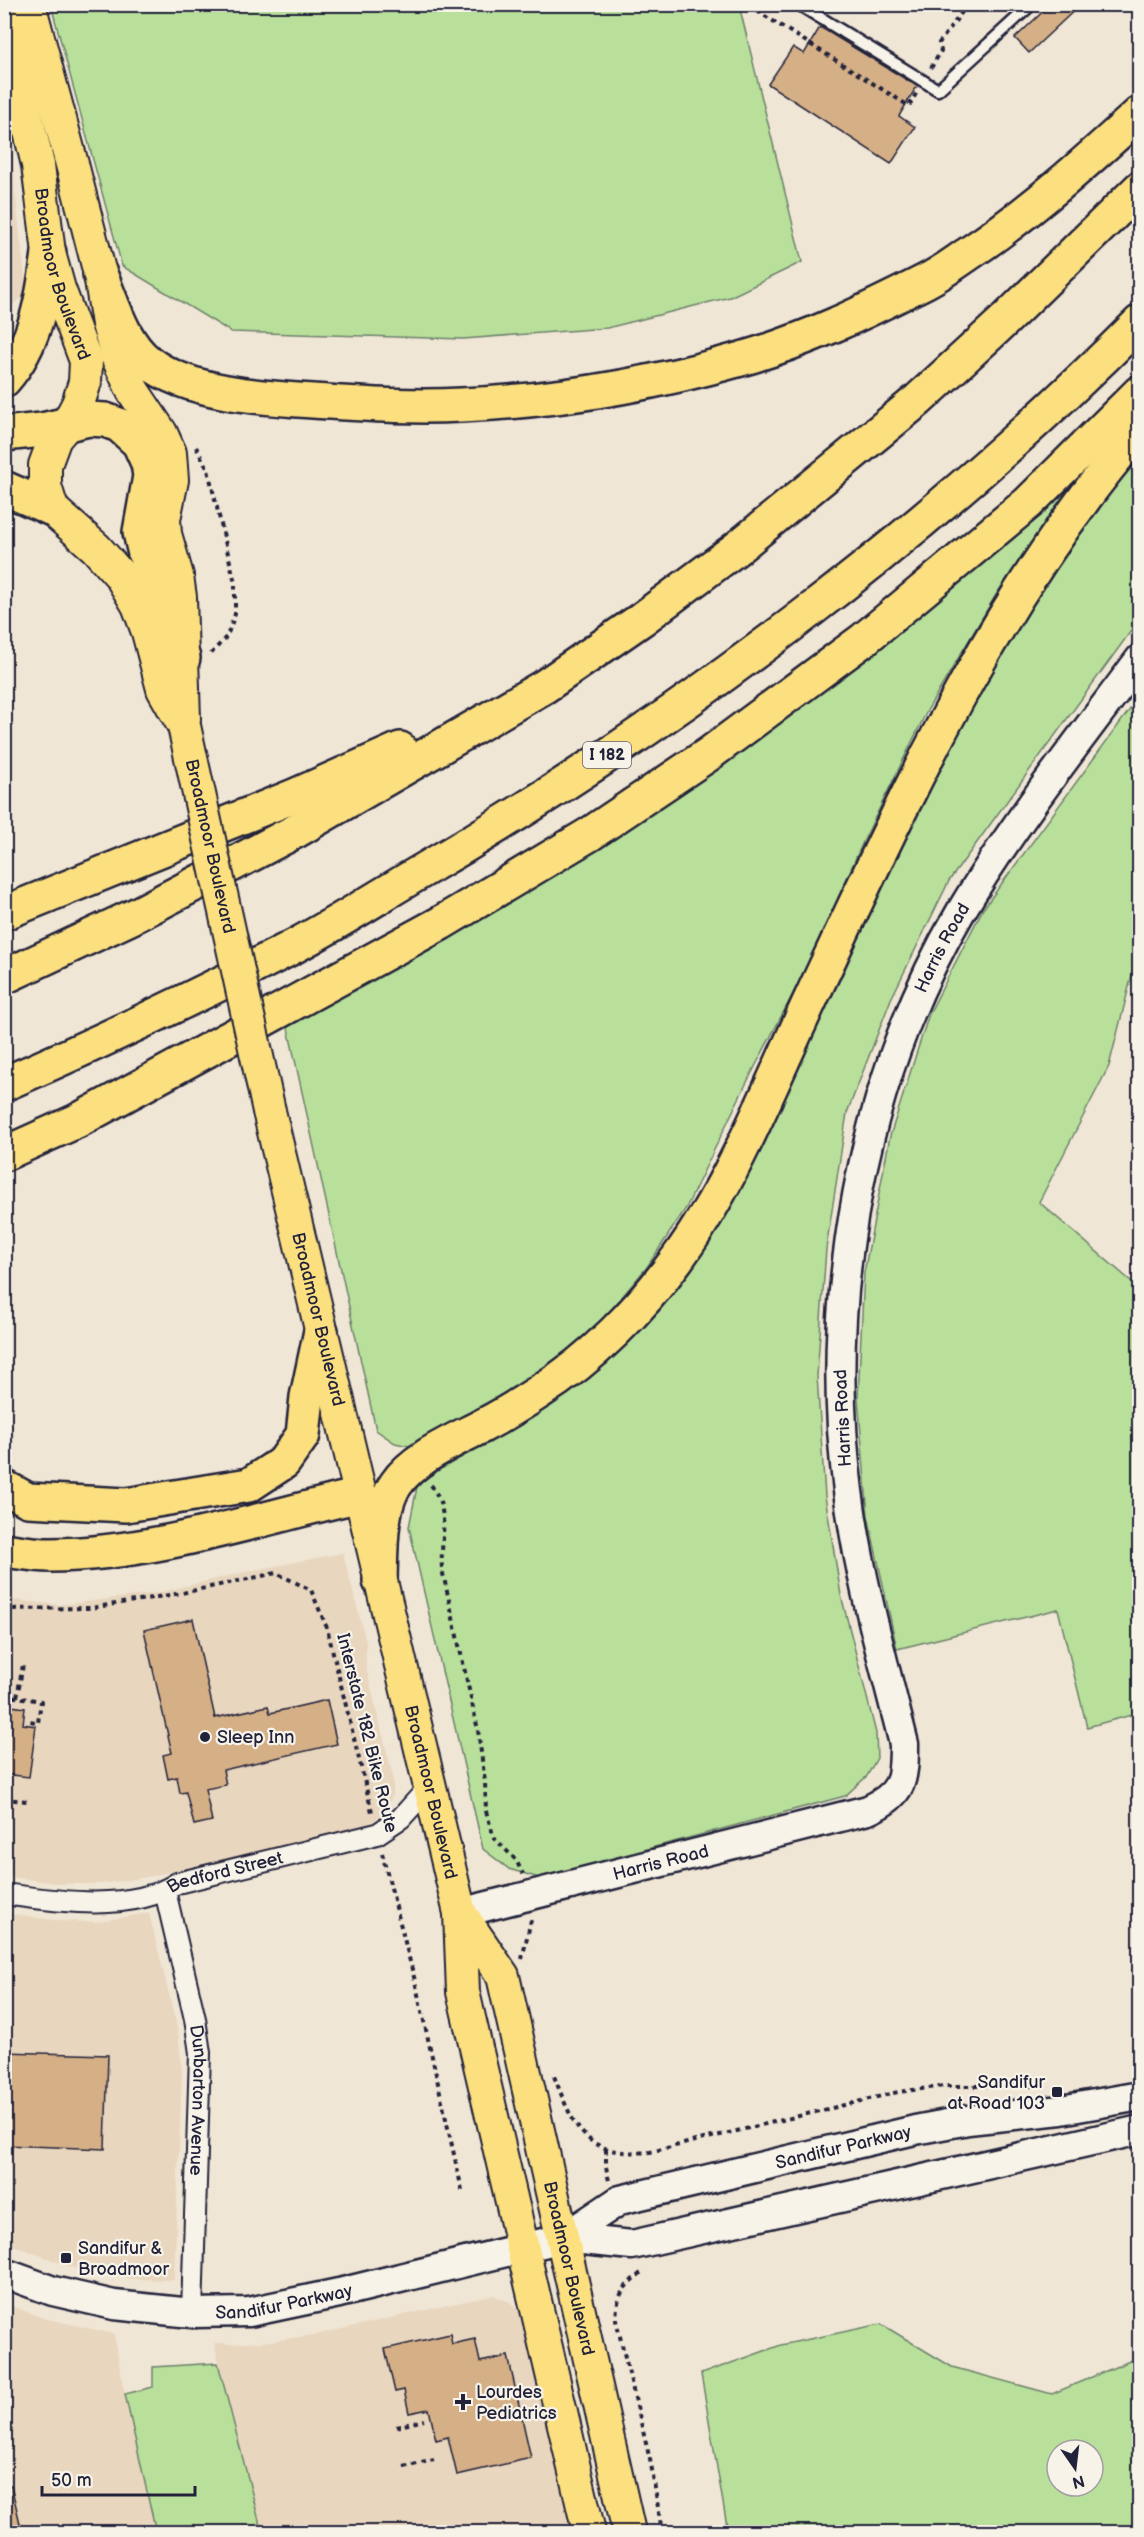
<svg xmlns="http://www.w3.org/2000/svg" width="1144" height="2537" viewBox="0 0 1144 2537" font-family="'Balsamiq Sans',sans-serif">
	<rect width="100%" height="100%" fill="#f0e6d5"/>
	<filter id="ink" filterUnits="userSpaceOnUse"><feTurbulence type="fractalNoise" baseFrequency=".0167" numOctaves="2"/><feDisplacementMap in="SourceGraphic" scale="12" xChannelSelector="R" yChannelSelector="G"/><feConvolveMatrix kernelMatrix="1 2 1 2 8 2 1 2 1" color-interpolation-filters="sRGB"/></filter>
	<g filter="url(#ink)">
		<g fill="#e8d6be">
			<path d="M4,103L13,143L15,192L27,295L5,309Z"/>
			<path d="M343,1553L366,1642V1667L393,1777V1795L382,1815L363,1827L147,1877L100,1884H62L5,1876V1599L60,1605L157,1593L245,1572Z"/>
			<path d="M4,1913L60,1921L95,1922L149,1913L178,2031L182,2071L174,2280L134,2279L71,2267L5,2242Z"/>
			<path d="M493,2295L510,2302L522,2314L574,2532H262L214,2343L234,2344L272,2341L320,2334Z"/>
			<path d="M4,2303L43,2318L114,2334L123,2385L156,2532H5Z"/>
		</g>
		<g fill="#b8e09b" stroke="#6d816b" stroke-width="1.5" fill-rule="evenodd">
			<path d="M51,5H739L802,262L730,297L607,328L463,339L231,332L122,266Z"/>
			<path d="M1139,454V620L949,881L891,999L847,1113L826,1249L817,1376L825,1496L841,1595L876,1733L877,1758L867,1776L845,1796L539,1878L509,1869L483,1849L409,1527L418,1482L533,1417L611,1356L670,1292L726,1214L982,676L1081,526Z"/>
			<path d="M1092,455L1066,497L997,593L928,709L862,844L811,959L745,1086L686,1208L647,1267L600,1323L550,1369L414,1447L395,1443L376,1430L286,1019L478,914Z"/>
			<path d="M1139,697V947L1109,1066L1039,1202L1139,1288V1713L1087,1727L1058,1609L897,1649L868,1516L858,1398L864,1273L890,1136L929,1014L983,909Z"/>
			<path d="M881,2324L952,2367L1052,2394L1139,2357V2532H728L701,2374L781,2345ZM1057,2450H1093V2486H1057Z"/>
			<path d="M218,2363L262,2532H156L125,2394L153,2387V2367Z"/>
		</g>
		<g fill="#d5b087" stroke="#22223b" stroke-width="1.5">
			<path d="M1051,4H1081L1029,53L1015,38Z"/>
			<path d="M820,27L917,86L899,116L915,127L891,164L768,84L793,47L804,54Z"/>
			<path d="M193,1619L215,1718L268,1706L270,1713L327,1700L337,1744L223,1770L226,1785L205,1789L212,1821L194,1825L186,1792L180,1793L177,1777L168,1779L163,1755L172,1753L144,1630Z"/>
			<path d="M4,1705L25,1708L23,1724L36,1726L29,1777L4,1774Z"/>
			<path d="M4,2052L108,2055L105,2149L4,2145Z"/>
			<path d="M450,2334L452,2344L475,2339L480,2362L508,2356L531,2458L457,2475L448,2437L436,2440L429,2409L409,2413L404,2390L395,2392L385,2349Z"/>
			<path d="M11,2485L22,2532H4V2486Z"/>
		</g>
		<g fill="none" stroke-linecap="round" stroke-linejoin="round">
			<defs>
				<path id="lane" d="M798,4L938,90L1032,4"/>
				<g id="street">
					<path id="s1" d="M165,1891L195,2019L200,2053L192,2313"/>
					<path id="s2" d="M4,1894C54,1901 133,1913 177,1883L377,1834L401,1818L429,1787"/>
				</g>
				<g id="secondary">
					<path id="s3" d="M460,1913L868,1810C903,1794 904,1780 904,1744C883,1660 859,1577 848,1491C823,1299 861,1081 960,913C1013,824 1078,742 1140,659"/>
					<path id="s4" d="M563,2238L620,2200L915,2130L968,2120L1061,2110L1140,2096"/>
					<path id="s5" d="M4,2273L53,2291L114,2305L192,2313L249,2312L339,2293L563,2238L632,2245L1140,2130"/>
				</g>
				<g id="primary">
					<path d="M29,4L73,168L100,274L108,324L117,356L133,391L161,433L170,453L172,480L164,519L165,534L177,576L180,597L184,719"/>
					<path id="s6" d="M4,23L38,165L49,253L59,289L86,361L85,382L78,404L68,423L55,438L45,465V486L52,509L96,548L120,575L138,605L148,632L163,689L184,726"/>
					<path id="s7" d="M269,1111L460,1913L463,1992L589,2532"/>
					<path id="s8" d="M460,1913L503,1976L629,2532"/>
				</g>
				<g id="highway">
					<path d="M100,274C113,304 122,341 148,362C187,393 264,398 313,401C362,404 412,408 461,405C555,401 650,385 741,359C805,341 867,311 926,281C942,273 956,262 971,252C1032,211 1086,162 1140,113"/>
					<path d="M4,380C36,344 43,298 49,253"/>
					<path d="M4,434L42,430L89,419L105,420L119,425L139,443L148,463L150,476L140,532L145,554L183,658"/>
					<path d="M4,488L52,509"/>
					<path d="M4,913L294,796L400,749"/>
					<path d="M4,977L134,916L296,831L545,686L642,619L736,549L918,400L1005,320L1140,188"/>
					<path d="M4,1084C99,1043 193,998 285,951C330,928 373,900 417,874C677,723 927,535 1140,322"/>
					<path d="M4,1154L77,1121L441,923L590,834L709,754L863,640L1028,503L1140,392"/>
					<path d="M4,1487L28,1500L126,1505L249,1485L284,1462L303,1435L307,1397L321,1331"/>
					<path d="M4,1550C19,1552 35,1555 50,1555C151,1555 262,1518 360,1495"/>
					<path d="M380,1581C381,1553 379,1507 396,1484C414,1457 456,1440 484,1425C503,1415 521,1404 539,1392C592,1359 640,1310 677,1259C735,1179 771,1083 813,994C906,796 995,596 1140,429"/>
				</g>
			</defs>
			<use href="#lane" stroke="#22223b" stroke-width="15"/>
			<use href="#street" stroke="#22223b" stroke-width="24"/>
			<use href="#secondary" stroke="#22223b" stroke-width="33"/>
			<use href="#primary" stroke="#22223b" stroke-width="36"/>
			<use href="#highway" stroke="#22223b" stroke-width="38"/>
			<g stroke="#22223b" stroke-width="4" stroke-dasharray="4.5 4.5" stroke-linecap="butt">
				<path d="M757,11L909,106L917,92"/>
				<path d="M931,68L941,51L939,43L968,4"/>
				<path d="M196,447L208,470L235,583V614L227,636L209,656"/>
				<path d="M431,1485C451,1512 440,1539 442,1569L478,1730L485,1782L486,1811L494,1838L516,1860L523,1874"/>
				<path d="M4,1609L91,1608L182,1593L276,1573L311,1590L327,1628L373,1816"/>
				<path d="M4,1695L41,1701L38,1723L27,1720"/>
				<path d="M17,1697L23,1665"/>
				<path d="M4,1799L27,1801"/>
				<path d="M382,1853L415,1981L462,2190"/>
				<path d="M522,1959L531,1920"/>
				<path d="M554,2076C575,2130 585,2157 650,2152L898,2092L944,2086H1040"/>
				<path d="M606,2149V2167L609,2181"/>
				<path d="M641,2273C622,2287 617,2296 616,2320L651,2464L662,2532"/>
				<path d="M396,2427L424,2420"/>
				<path d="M404,2467L434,2460"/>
			</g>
			<use href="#lane" stroke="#f7f3e8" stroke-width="10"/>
			<use href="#street" stroke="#f7f3e8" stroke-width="20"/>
			<use href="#secondary" stroke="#f7f3e8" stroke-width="28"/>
			<use href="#primary" stroke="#fce080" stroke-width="32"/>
			<use href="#highway" stroke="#fce080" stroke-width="33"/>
			<defs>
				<g id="primary-bridge">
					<path id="s9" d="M184,726L269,1111"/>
				</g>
			</defs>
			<use href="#primary-bridge" stroke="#22223b" stroke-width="36" stroke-linecap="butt"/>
			<use href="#primary-bridge" stroke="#fce080" stroke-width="32"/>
		</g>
	</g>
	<g fill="#22223b" stroke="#f7f3e8" stroke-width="2">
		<circle cx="205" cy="1737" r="6"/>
		<rect x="1051" y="2086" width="12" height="12" rx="3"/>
		<rect x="60" y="2252" width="12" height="12" rx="3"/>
		<path d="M460 2393h6v6h6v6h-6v6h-6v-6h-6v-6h6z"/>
	</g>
	<g text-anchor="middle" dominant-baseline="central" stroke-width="4.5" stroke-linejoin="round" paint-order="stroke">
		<rect fill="#f7f3e8" stroke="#62616f" stroke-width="1.5" x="583" y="742" width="48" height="26" rx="4.5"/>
		<g font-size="16" font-weight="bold" fill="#22223b">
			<text x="607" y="755">I 182</text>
		</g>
		<g font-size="18" fill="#22223b" stroke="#f7f3e8">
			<text stroke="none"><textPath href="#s6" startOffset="258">Broadmoor Boulevard</textPath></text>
			<text stroke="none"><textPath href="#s9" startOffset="123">Broadmoor Boulevard</textPath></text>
			<text stroke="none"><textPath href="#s3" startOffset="1322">Harris Road</textPath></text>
			<text stroke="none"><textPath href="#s7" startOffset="214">Broadmoor Boulevard</textPath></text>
			<text transform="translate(843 1418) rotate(-93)">Harris Road</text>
			<text transform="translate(367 1733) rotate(76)">Interstate 182 Bike Route</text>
			<text stroke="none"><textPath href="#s7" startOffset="700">Broadmoor Boulevard</textPath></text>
			<text stroke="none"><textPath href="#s3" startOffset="207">Harris Road</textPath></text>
			<text stroke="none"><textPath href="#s2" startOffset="226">Bedford Street</textPath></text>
			<text stroke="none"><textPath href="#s1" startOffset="213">Dunbarton Avenue</textPath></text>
			<text stroke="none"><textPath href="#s4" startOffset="298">Sandifur Parkway</textPath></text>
			<text stroke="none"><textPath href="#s8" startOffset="376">Broadmoor Boulevard</textPath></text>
			<text stroke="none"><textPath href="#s5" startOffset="286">Sandifur Parkway</textPath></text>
		</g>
		<g font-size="18" fill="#22223b" stroke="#f7f3e8" text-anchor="start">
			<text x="217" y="1737">Sleep Inn</text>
			<text x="1045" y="2082" text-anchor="end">Sandifur<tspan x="1045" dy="21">at Road 103</tspan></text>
			<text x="78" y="2248">Sandifur &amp;<tspan x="78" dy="21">Broadmoor</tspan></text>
			<text x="476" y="2392">Lourdes<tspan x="476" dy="21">Pediatrics</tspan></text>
		</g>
	</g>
	<rect width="1144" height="2537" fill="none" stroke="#f7f3e8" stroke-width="24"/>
	<rect x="12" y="12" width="1120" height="2513" fill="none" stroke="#22223b" stroke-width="2" filter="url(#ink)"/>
	<g transform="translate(1075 2468) rotate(166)"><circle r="28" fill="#f7f3e8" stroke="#a29fa3" stroke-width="1.5"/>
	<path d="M0-4.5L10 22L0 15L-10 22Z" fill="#22223b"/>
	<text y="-9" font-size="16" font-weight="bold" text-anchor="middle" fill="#22223b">N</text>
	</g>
	<path d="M42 2486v9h153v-9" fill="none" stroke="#22223b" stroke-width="3"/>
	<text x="51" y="2486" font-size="18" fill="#22223b" stroke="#f7f3e8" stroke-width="4.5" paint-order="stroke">50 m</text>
</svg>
